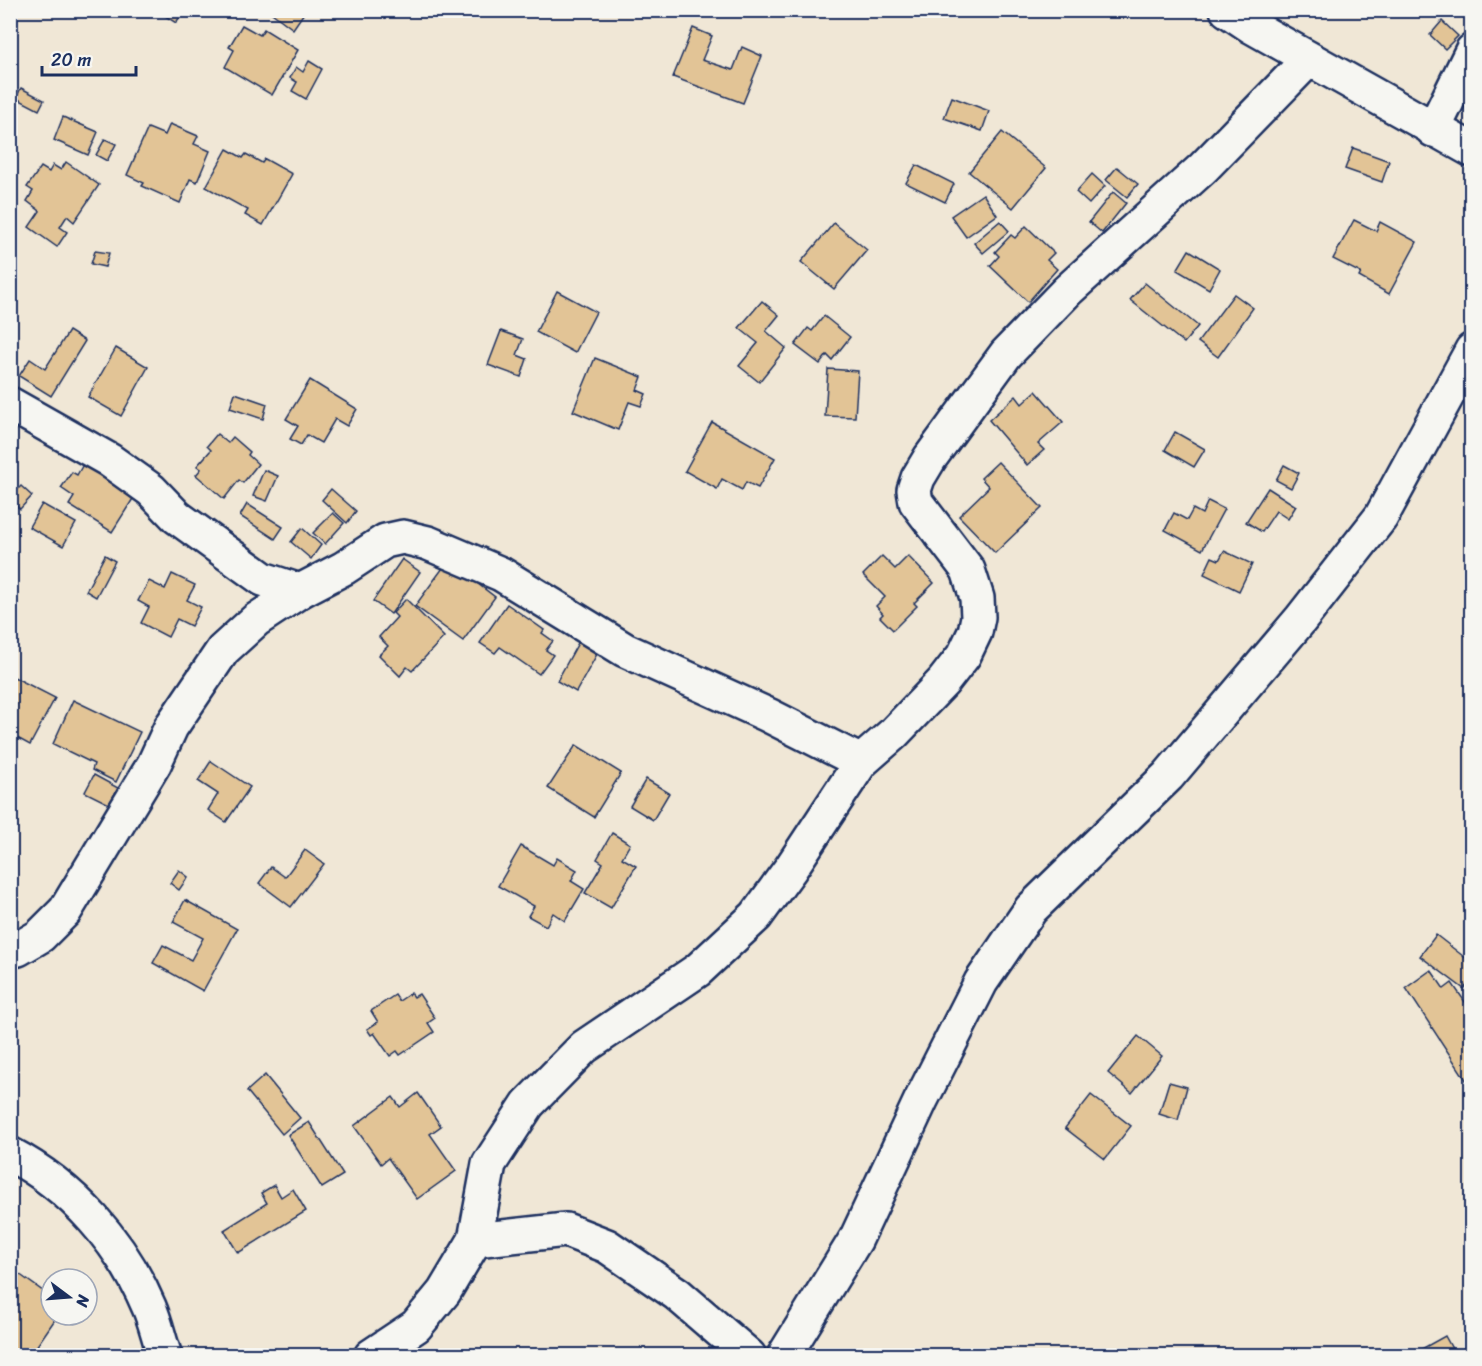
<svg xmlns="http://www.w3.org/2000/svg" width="1482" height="1366" viewBox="0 0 1482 1366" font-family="Sriracha,sans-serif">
	<rect width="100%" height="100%" fill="#f0e7d6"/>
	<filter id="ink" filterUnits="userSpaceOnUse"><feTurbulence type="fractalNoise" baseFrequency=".0167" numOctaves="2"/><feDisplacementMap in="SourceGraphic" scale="12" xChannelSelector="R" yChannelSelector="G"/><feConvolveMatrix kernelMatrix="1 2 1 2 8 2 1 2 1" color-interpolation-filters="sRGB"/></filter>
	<g filter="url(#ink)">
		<g fill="#e2c496" stroke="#1b2f5e" stroke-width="1.5">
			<path d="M156,10H184L176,23Z"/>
			<path d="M268,10H306L293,29Z"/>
			<path d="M1442,21L1458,36L1445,49L1430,35Z"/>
			<path d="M242,25L260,35L264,29L298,50L272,95L225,67L234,50L229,47Z"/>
			<path d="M693,28L712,36L702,60L733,70L742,47L762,56L743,103L673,77Z"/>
			<path d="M309,61L322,69L306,99L292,91L297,82L290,78L296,67L303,72Z"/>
			<path d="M21,88L44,100L39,110L16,98Z"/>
			<path d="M952,97L989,111L982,131L944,118Z"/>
			<path d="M63,117L98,132L88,155L54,140Z"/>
			<path d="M170,124L198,136L194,144L210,151L197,182L190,179L180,203L142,186L144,183L127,175L148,128L165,135Z"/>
			<path d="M1002,132L1046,168L1013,208L969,172Z"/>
			<path d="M105,139L116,144L107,161L96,155Z"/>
			<path d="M1353,148L1389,161L1382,182L1345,169Z"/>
			<path d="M227,149L243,158L246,154L262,163L265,159L292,174L263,225L245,215L248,210L206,187Z"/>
			<path d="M66,162L99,185L74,222L67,216L60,227L67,232L57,247L29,227L40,211L27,201L33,191L27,187L41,167L49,172L53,165L61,170Z"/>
			<path d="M916,165L954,184L945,202L906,183Z"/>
			<path d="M1117,167L1138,184L1127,197L1106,180Z"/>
			<path d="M1092,174L1105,186L1089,204L1076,192Z"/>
			<path d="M1113,192L1126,203L1102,233L1089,222Z"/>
			<path d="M983,194L997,215L966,237L951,216Z"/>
			<path d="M1354,220L1376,231L1380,222L1417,242L1389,294L1359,277L1361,273L1333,259Z"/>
			<path d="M1000,221L1009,231L983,253L974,243Z"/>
			<path d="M834,223L867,250L834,289L801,262Z"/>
			<path d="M1026,226L1054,253L1047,260L1057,269L1028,302L990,266L999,256L995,252L1011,235L1015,238Z"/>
			<path d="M1189,250L1220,269L1209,289L1177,270Z"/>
			<path d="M95,251L109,253L105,267L91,264Z"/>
			<path d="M1145,283L1198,326L1184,343L1130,300Z"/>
			<path d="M557,291L596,312L575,353L536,332Z"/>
			<path d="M1234,294L1253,308L1218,357L1198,342Z"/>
			<path d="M762,301L779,315L766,331L786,348L759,382L739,366L758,343L739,328Z"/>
			<path d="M824,316L850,337L832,360L827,355L820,364L795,345L808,328L812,331Z"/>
			<path d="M69,331L85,341L51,396L19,376L30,359L45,369Z"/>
			<path d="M501,331L523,339L517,355L527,359L521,377L488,365Z"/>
			<path d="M116,348L148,367L121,416L88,397Z"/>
			<path d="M595,358L642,377L637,390L646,394L641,406L629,402L618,430L573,411Z"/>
			<path d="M828,369L858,371L855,417L825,416Z"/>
			<path d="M310,380L357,409L347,426L335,419L321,443L307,435L301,445L290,439L298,426L286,419Z"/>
			<path d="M1036,391L1063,422L1038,444L1044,450L1027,465L989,420L1016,396L1022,404Z"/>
			<path d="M235,393L267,404L263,419L230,408Z"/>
			<path d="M712,422L775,458L758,488L746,482L742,490L722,479L717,489L685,471Z"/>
			<path d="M1175,432L1205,449L1194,467L1165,450Z"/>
			<path d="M217,434L228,443L233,437L250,452L248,455L258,464L243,483L239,480L224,499L196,475L201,469L197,466L211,450L207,446Z"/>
			<path d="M85,461L136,494L112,532L69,505L74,497L61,488L72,472L77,475Z"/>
			<path d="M998,462L1042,508L995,553L959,516L989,487L981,478Z"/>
			<path d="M1284,465L1299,473L1291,488L1276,480Z"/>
			<path d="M264,470L278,476L267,501L253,496Z"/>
			<path d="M21,486L32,496L20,509L10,500V497Z"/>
			<path d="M1268,488L1296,506L1288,519L1276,511L1262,532L1246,522Z"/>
			<path d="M331,489L356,511L347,523L322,500Z"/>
			<path d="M1208,501L1224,509L1202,550L1165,530L1174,513L1187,520L1193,509L1202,514Z"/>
			<path d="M42,504L76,523L63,546L29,527Z"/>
			<path d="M247,504L283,527L275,539L240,516Z"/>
			<path d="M333,513L344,523L325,544L313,533Z"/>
			<path d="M302,528L321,545L311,559L291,542Z"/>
			<path d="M1224,551L1252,564L1239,591L1204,574L1212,557L1219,560Z"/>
			<path d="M105,555L115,561L96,597L86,591Z"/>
			<path d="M882,556L895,569L908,556L934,583L914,603L917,606L893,630L880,617L883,614L876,606L885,597L863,575Z"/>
			<path d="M402,559L420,572L391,614L373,601Z"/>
			<path d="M448,561L495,597L463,641L415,606Z"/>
			<path d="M172,574L195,585L187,600L201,607L191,626L177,619L168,637L141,623L149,607L138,601L149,581L165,589Z"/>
			<path d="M406,599L444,637L412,671L407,667L400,676L379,655L388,646L379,637L397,617L393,613Z"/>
			<path d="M507,604L544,630L542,633L553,641L546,650L553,655L539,674L500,647L495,653L480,643Z"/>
			<path d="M583,634L602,645L576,692L557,681Z"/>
			<path d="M10,675L55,698L30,745L10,734Z"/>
			<path d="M73,700L140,732L116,782L92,770L94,764L53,744Z"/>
			<path d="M576,745L621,773L594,817L548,788Z"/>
			<path d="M211,761L250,787L226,822L208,810L218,794L198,781Z"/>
			<path d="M94,775L118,788L109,804L85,792Z"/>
			<path d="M646,779L669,793L653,820L630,806Z"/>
			<path d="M612,833L630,844L622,858L636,866L611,908L585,893L603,863L597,859Z"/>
			<path d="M521,846L553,865L557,858L577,870L571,881L584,889L565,921L553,913L546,926L528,916L534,906L498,886Z"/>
			<path d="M305,850L324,864L291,907L259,883L271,867L285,877Z"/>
			<path d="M179,870L188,877L179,890L170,883Z"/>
			<path d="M185,900L237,929L203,991L153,963L163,945L191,960L203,938L173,922Z"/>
			<path d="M1436,935L1472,963V979L1464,989L1420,956Z"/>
			<path d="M1431,970L1444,989L1452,983L1472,1012V1016L1468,1019L1472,1024V1089L1406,988Z"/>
			<path d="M411,993L414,997L419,994L435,1018L428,1023L434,1032L400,1055L397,1051L390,1056L374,1033L371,1035L367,1029L378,1022L371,1011L395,995L399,1001Z"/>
			<path d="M1138,1036L1162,1056L1132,1093L1108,1073Z"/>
			<path d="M265,1075L300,1118L282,1134L247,1091Z"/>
			<path d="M1169,1082L1187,1087L1178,1120L1159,1114Z"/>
			<path d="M418,1093L441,1126L430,1134L456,1171L417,1199L388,1158L381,1164L354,1126L393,1097L400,1107Z"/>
			<path d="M1091,1095L1131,1126L1105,1159L1065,1128Z"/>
			<path d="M309,1122L343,1175L322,1188L288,1135Z"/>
			<path d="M274,1185L281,1197L293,1189L306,1211L238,1253L224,1230L267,1203L261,1193Z"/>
			<path d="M19,1274L51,1297V1315H58L30,1356H10V1286Z"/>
			<path d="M1445,1336L1456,1356H1409Z"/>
		</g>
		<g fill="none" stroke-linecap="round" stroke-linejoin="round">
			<defs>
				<g id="minor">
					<path d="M1227,10L1251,26L1472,150"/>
					<path d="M1433,130L1472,51"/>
					<path d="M10,404L109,460L151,490L177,517L263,579L300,591"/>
					<path d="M10,951L18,949L40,936L65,911L154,764L171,727L223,650L256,620L300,591L344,568L385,541L403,537L428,543L501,574L625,650L768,715L861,762"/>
					<path d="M10,1154C73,1187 122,1243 149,1307C156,1323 159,1340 165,1356"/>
					<path d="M475,1240L566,1230L607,1246L677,1294L749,1356"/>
					<path d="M371,1356L416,1326L444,1292L475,1240L489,1164L528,1104L584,1047L698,970L756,916L791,868L861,762L893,734L943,682L964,655L975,632L978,617L977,598L968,570L916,502L914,490L918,478L930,458L1006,354L1067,291L1203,168L1309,59"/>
					<path d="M784,1356L856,1239L921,1100L981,982L1031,909L1168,776L1301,619L1381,517L1472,350"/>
				</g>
			</defs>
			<use href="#minor" stroke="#1b2f5e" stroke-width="38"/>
			<use href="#minor" stroke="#f6f6f2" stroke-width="33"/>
		</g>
	</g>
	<rect width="1482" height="1366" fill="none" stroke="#f6f6f2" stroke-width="36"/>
	<rect x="18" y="18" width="1446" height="1330" fill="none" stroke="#1b2f5e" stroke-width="2" filter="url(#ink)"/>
	<g transform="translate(69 1297) rotate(106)"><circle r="28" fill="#f6f6f2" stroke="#9ea6b7" stroke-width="1.5"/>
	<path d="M0-4.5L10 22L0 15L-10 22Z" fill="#1b2f5e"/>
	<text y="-9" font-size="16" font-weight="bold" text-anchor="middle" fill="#1b2f5e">N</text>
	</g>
	<path d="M42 66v9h94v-9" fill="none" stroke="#1b2f5e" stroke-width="3"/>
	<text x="51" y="66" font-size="18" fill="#1b2f5e" stroke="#f6f6f2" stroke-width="4.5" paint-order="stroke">20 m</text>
</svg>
